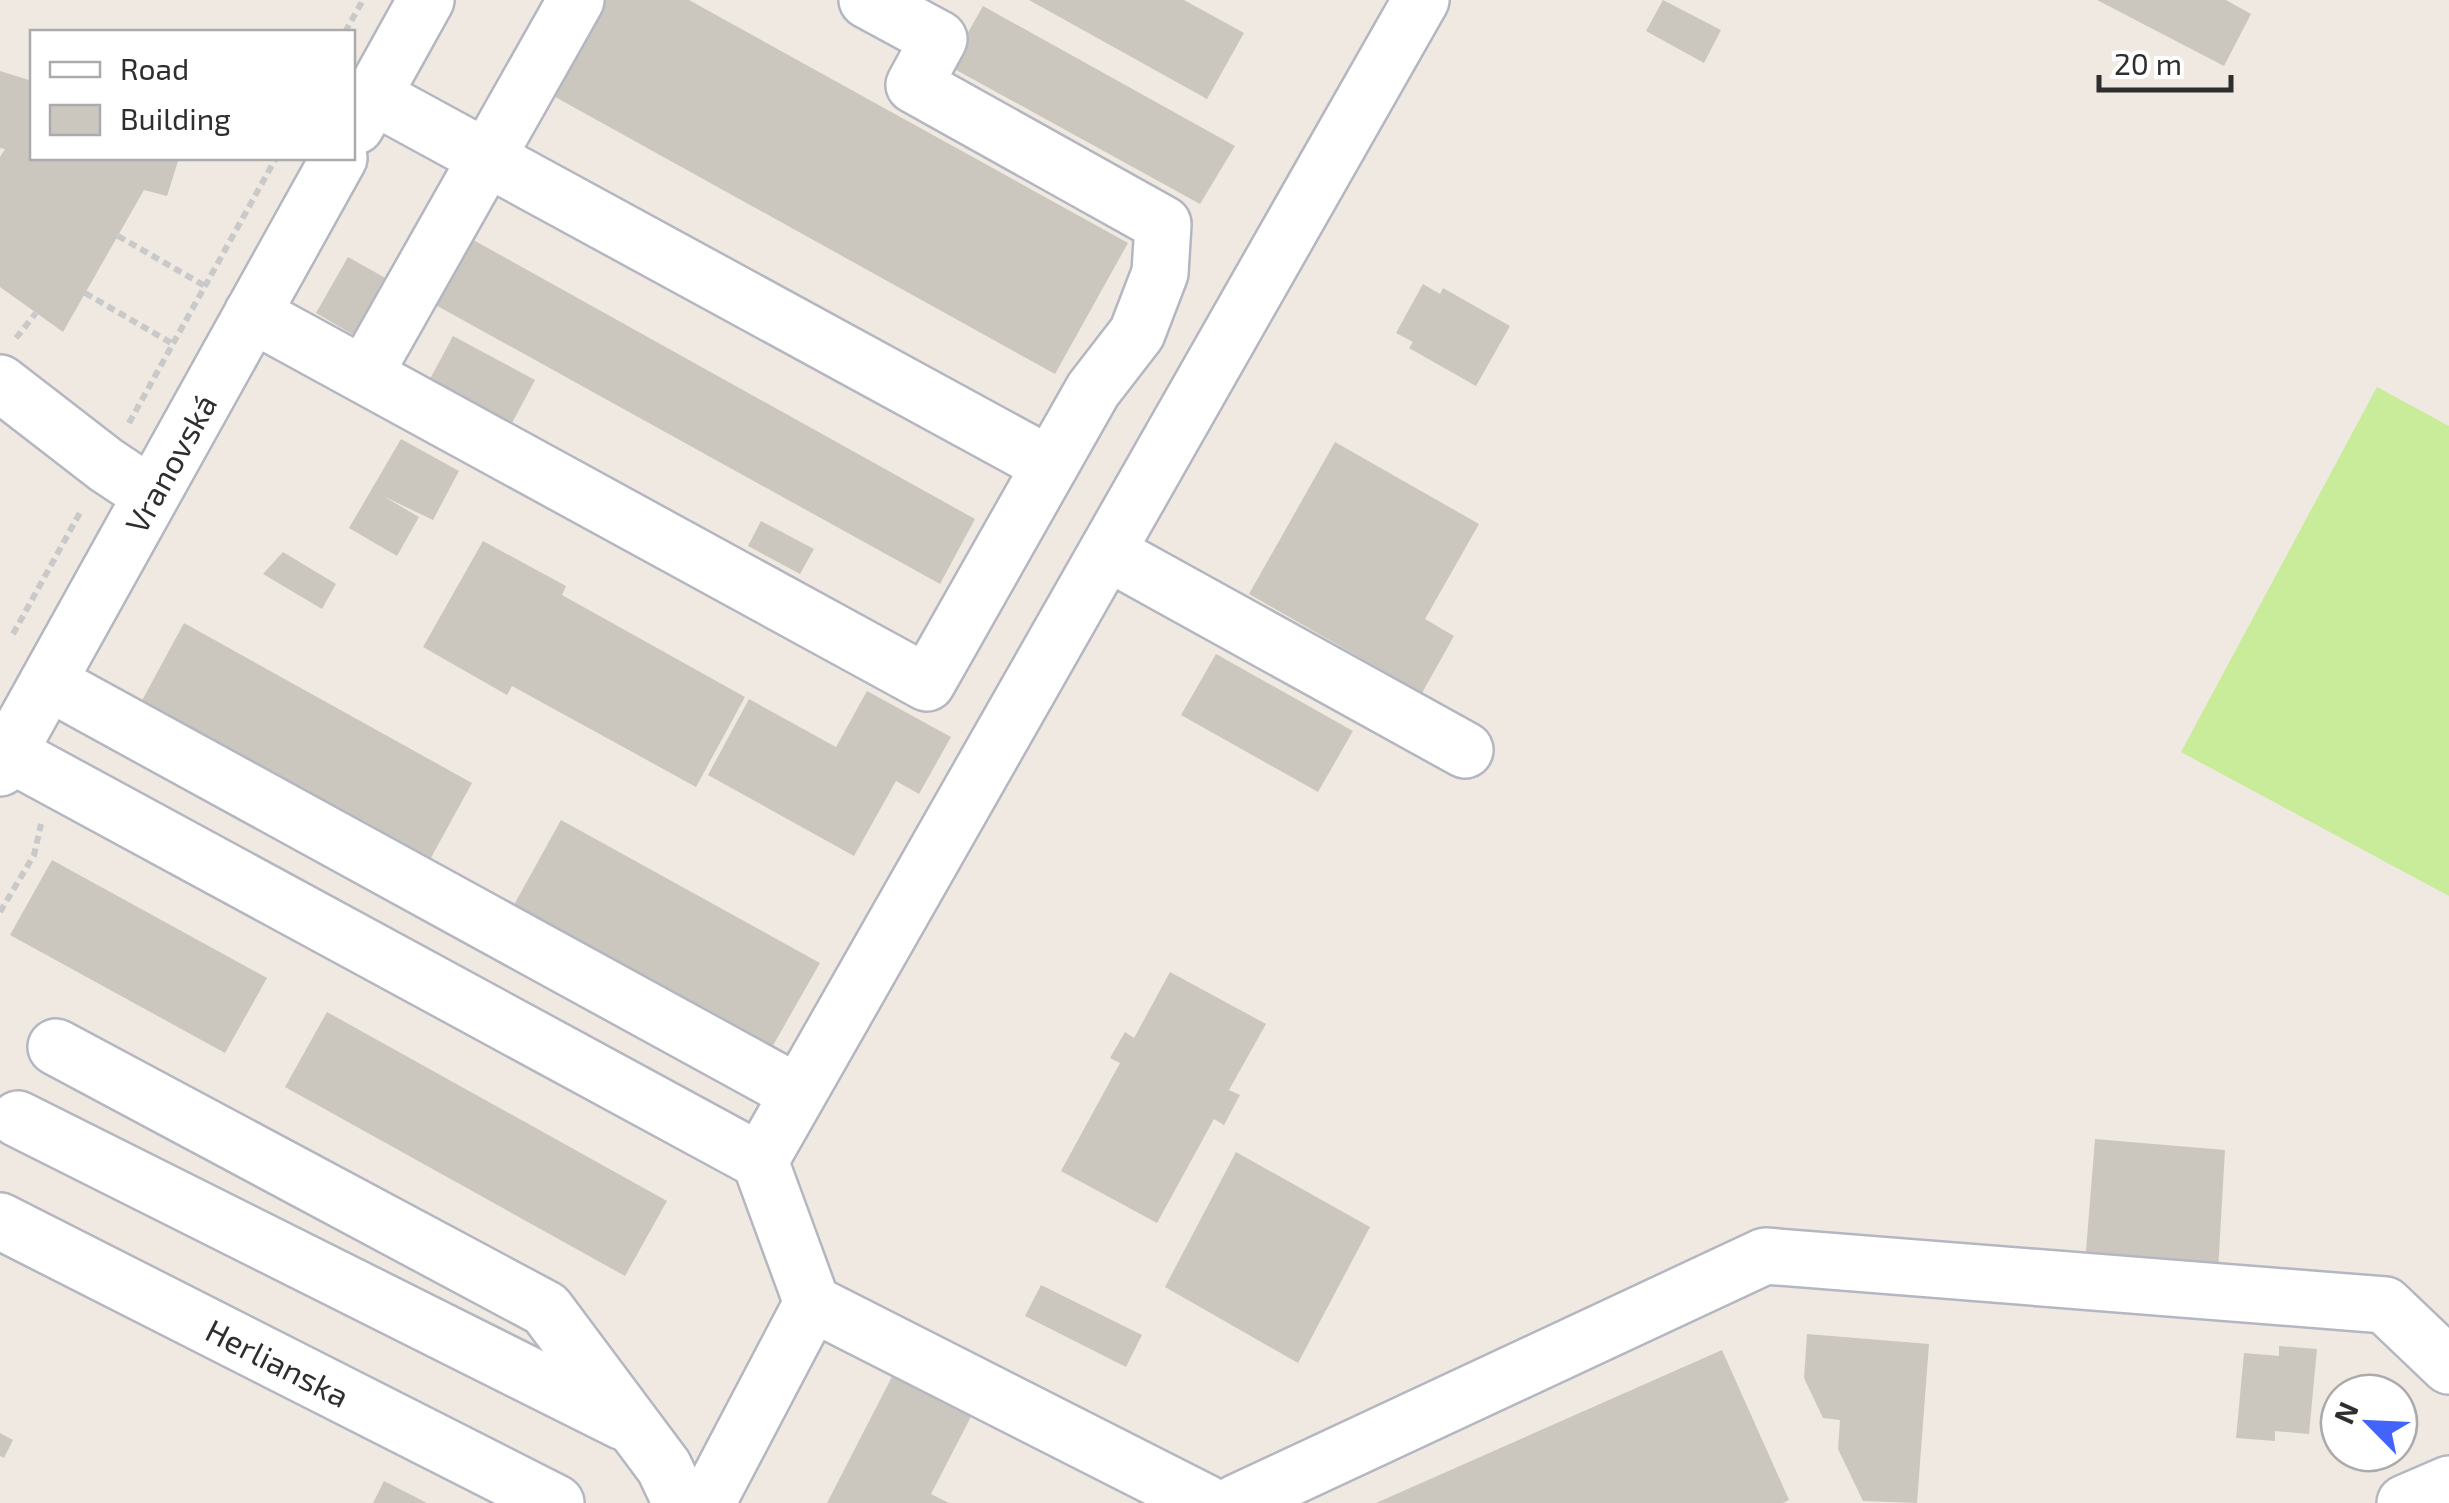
<svg xmlns="http://www.w3.org/2000/svg" width="2449" height="1503" viewBox="0 0 2449 1503" font-family="'Exo 2',sans-serif">
	<rect width="100%" height="100%" fill="#efe9e1"/>
	<path fill="#c9ec9a" d="M2377,387L2449,426V896L2181,752Z"/>
	<g fill="#cbc7bf">
		<path d="M601,0H689L1128,243L1055,374L548,93Z"/>
		<path d="M1029,0H1184L1244,33L1207,99Z"/>
		<path d="M1663,0L1721,30L1704,63L1646,31Z"/>
		<path d="M2097,0H2226L2251,14L2224,66Z"/>
		<path d="M983,6L1235,146L1200,204L949,66Z"/>
		<path d="M0,71L32,81V158H179L167,196L144,190L63,332L0,287V157L5,149L0,148Z"/>
		<path d="M468,237L975,519L940,584L432,303Z"/>
		<path d="M348,257L389,280L357,337L316,313Z"/>
		<path d="M1423,284L1440,294L1443,288L1510,326L1476,386L1409,348L1413,342L1396,333Z"/>
		<path d="M453,336L535,380L504,438L422,394Z"/>
		<path d="M401,439L459,471L433,520L383,496L419,517L397,556L349,528Z"/>
		<path d="M1335,442L1479,524L1425,619L1454,636L1422,693L1249,594Z"/>
		<path d="M761,521L814,549L800,574L748,546Z"/>
		<path d="M483,541L566,586L562,595L745,697L696,787L512,686L507,695L423,647Z"/>
		<path d="M283,552L336,584L322,609L263,574Z"/>
		<path d="M184,623L472,783L427,865L139,706Z"/>
		<path d="M1216,654L1353,731L1318,792L1181,715Z"/>
		<path d="M867,691L951,737L919,794L896,781L854,856L708,775L749,699L836,747Z"/>
		<path d="M561,820L820,963L767,1056L510,912Z"/>
		<path d="M52,860L267,978L225,1053L10,935Z"/>
		<path d="M1170,972L1266,1024L1229,1090L1240,1095L1224,1125L1214,1119L1157,1223L1061,1171L1120,1063L1110,1058L1125,1032L1134,1038Z"/>
		<path d="M327,1012L667,1201L625,1276L285,1087Z"/>
		<path d="M2095,1139L2225,1150L2218,1271L2085,1263Z"/>
		<path d="M1236,1152L1370,1227L1298,1363L1165,1287Z"/>
		<path d="M1041,1285L1142,1335L1126,1367L1025,1316Z"/>
		<path d="M1807,1334L1929,1344L1917,1503L1863,1501L1838,1449L1840,1420L1823,1418L1804,1378Z"/>
		<path d="M2279,1346L2317,1349L2309,1434L2275,1431V1441L2236,1438L2244,1353L2279,1356Z"/>
		<path d="M1722,1350L1789,1500L1783,1503H1376Z"/>
		<path d="M898,1365L977,1405L931,1494L949,1503H827Z"/>
		<path d="M0,1433L13,1440L4,1458L0,1456Z"/>
		<path d="M384,1481L427,1503H373Z"/>
	</g>
	<g fill="none" stroke-linecap="round" stroke-linejoin="round">
		<defs>
			<g id="minor">
				<path d="M373,96L1050,465"/>
				<path d="M356,126L426,0"/>
				<path d="M252,314L927,683L1093,390L1137,333L1160,273L1163,224L914,85L939,39L867,0"/>
				<path d="M364,375L576,0"/>
				<path d="M0,383L106,465L151,495"/>
				<path d="M1107,552L1465,750"/>
				<path d="M48,682L798,1093"/>
				<path d="M8,753L760,1161"/>
				<path d="M0,768L339,158"/>
				<path d="M56,1047L546,1309L664,1467L681,1503"/>
				<path d="M18,1119L623,1422"/>
				<path d="M0,1221L556,1503"/>
				<path d="M812,1303L1206,1503"/>
				<path d="M707,1503L812,1303L760,1161L1421,0"/>
				<path d="M1236,1503L1765,1256L2385,1305L2449,1366"/>
				<path d="M2405,1503L2449,1484"/>
			</g>
		</defs>
		<use href="#minor" stroke="#b4b7c1" stroke-width="60"/>
		<g stroke="#c9c9c9" stroke-width="6" stroke-dasharray="8 5" stroke-linecap="butt">
			<path d="M345,32L363,0"/>
			<path d="M118,236L205,286"/>
			<path d="M85,293L173,344"/>
			<path d="M16,338L36,313"/>
			<path d="M129,423L276,158"/>
			<path d="M13,634L82,509"/>
			<path d="M0,912L34,855L41,824"/>
		</g>
		<use href="#minor" stroke="#fff" stroke-width="55"/>
	</g>
	<g text-anchor="middle" dominant-baseline="central" stroke-width="9" stroke-linejoin="round" paint-order="stroke">
		<g font-size="32" fill="#2e2e2e" stroke="#fff">
			<text transform="translate(170 463) rotate(-61)">Vranovská</text>
			<text transform="translate(278 1362) rotate(27)">Herlianska</text>
		</g>
	</g>
	<rect x="30" y="30" width="325" height="130" fill="#ffffff" stroke="#ababab" stroke-width="2.5"/>
	<rect x="50" y="62" width="50" height="15" fill="#ffffff" stroke="#ababab" stroke-width="2.5"/>
	<text x="120" y="80" font-size="30" fill="#2e2e2e">Road</text>
	<rect x="50" y="105" width="50" height="30" fill="#cbc7bf" stroke="#ababab" stroke-width="2.5"/>
	<text x="120" y="130" font-size="30" fill="#2e2e2e">Building</text>
	<g transform="translate(2369 1423) rotate(294)"><circle r="48" fill="#ffffff" stroke="#ababab" stroke-width="2.5"/>
	<path d="M0-8L18 38L0 25L-18 38Z" fill="#4264fb"/>
	<text y="-15" font-size="28" font-weight="bold" text-anchor="middle" fill="#2e2e2e">N</text>
	</g>
	<path d="M2099 75v15h132v-15" fill="none" stroke="#2e2e2e" stroke-width="5"/>
	<text x="2114" y="75" font-size="30" fill="#2e2e2e" stroke="#ffffff" stroke-width="8" paint-order="stroke">20 m</text>
</svg>
